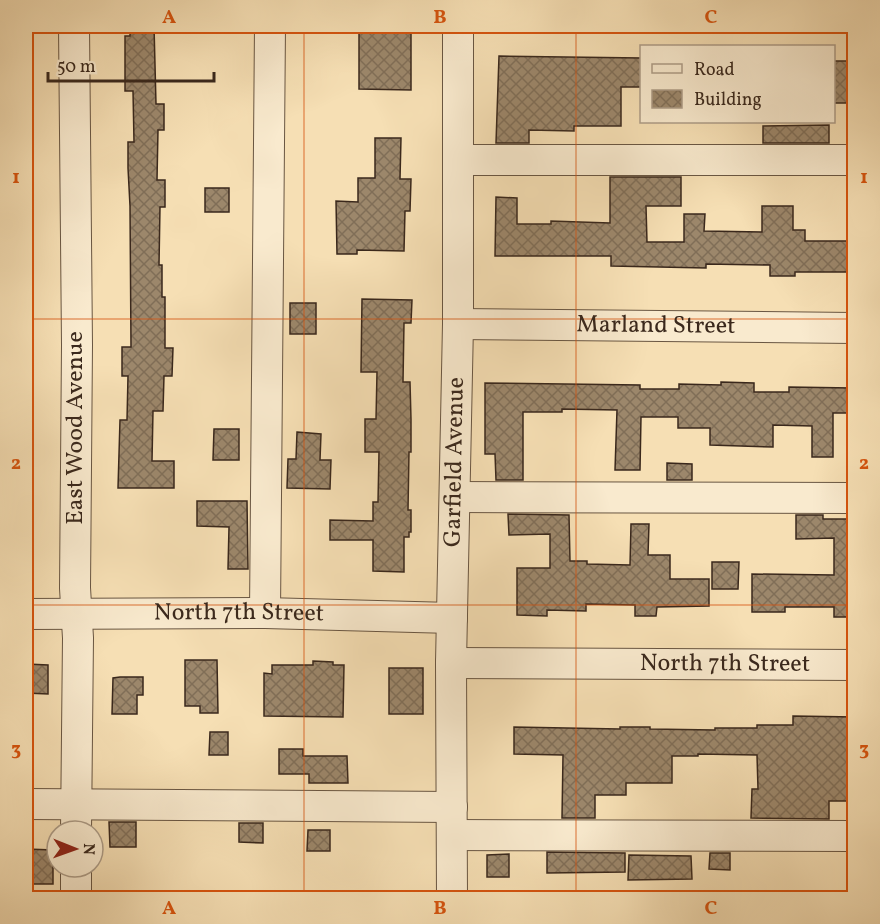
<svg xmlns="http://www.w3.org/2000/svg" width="880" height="924" viewBox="0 0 880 924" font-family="Vollkorn,serif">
	<defs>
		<pattern id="building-cross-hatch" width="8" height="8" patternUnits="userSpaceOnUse" patternTransform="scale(1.5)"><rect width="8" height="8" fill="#9c876b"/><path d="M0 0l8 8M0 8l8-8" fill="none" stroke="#806e57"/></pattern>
	</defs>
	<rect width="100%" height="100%" fill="#f6dfb4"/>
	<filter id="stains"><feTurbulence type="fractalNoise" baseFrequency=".00333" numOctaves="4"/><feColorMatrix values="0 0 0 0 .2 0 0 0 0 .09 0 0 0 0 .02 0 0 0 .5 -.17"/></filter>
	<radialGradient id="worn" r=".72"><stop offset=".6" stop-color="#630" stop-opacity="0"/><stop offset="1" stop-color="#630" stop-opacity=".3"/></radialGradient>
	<g fill="url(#building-cross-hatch)" stroke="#3a281c" stroke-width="1.5">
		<path d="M130,26H154L156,104H164V130H158L157,180H165V207H160L159,265H162V297H165V348H173L172,376H164L163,411H153L152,461H174V488H118L120,420H127L128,376H122V347H131L130,206L128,168V142H134L133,91H125V36H130Z"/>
		<path d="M359,26H411V90L359,89Z"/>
		<path d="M499,56L642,58V87H621V126H574V131L529,130V143H496Z"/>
		<rect x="834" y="61" width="21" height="42"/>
		<path d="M829,125V143H763V126Z"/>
		<path d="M375,138H401L400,179H411L410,211H405L404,251L357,250V254H337L336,201L358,202V178H375Z"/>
		<path d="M610,177H681V206H646L647,242H684V214H705L704,231L762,232V206H793V230H805V241H851V272H795V276H770V265L706,264V268L611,266V256H495L496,197L517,198V224H551V221L610,223Z"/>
		<rect x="205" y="188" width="24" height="24"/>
		<path d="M362,299L412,300L411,323H404L403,382H410L411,419V452H409L408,510H411V532H409V537H404V572L373,571V540H330V520L373,521V502H378L379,452H365V419H376L377,372H361Z"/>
		<rect x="290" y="303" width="26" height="31"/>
		<path d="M721,382L754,383V392H789V387L852,388V413H833V457H812V426L773,425V447L710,445V428H678V417H641L640,470H615L617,410L562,409V412H523V480H496L495,454H485V383L640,385V389H679V384L721,385Z"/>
		<path d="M214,429H239V460H213Z"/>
		<path d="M297,432L321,434L320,460H331L330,489L287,488L288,459H296Z"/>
		<path d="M667,463L692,464V480H667Z"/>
		<path d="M197,501H247L248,569H228L229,527L197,526Z"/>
		<path d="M508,514L569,515L570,561H587V564L630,565L631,524H649L648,555H670V579H709V606L657,607L656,616H635V605L586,604V611L547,610V616L517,615V568H550V534L509,535Z"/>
		<path d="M796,515H823V519H855V617H834V607H785V612H752V574L834,575V538L796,539Z"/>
		<path d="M712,562H739L738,589H712Z"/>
		<path d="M185,660H217L218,713H200V706H185Z"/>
		<path d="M313,661L333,662V665H344L343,717L264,716V673L272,674V665H313Z"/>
		<path d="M26,664L48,665V694L26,693Z"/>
		<rect x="389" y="668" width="34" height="46"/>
		<path d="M120,677H143V695H137V714H112L113,678Z"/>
		<path d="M793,716L855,717V801H829V819L751,818L752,789H758L757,755L698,754V756H672V783H626V795H595V818H562L563,755L514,754V727L620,729V727H650V729L715,730V728H757V725H793Z"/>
		<path d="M210,732H228V755H209Z"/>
		<path d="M279,749H303V756H347L348,783H309V774H279Z"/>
		<path d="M109,822H136V847H110Z"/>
		<path d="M239,823H263V843L239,842Z"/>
		<path d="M308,830H330V851H307Z"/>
		<path d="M26,849L53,850V884H26Z"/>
		<path d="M547,852L625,853V872L547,873Z"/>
		<path d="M710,853H730V870L709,869Z"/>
		<path d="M509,854V877H487V855Z"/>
		<path d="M629,855L691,856L692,879L628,880Z"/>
	</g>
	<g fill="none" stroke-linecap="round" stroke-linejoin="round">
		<defs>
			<g id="minor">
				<path d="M74,26L77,345L75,588L78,638L76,831"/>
				<path d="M459,160H854"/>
				<path id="s1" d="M458,324L854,328"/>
				<path d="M456,497L854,498"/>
				<path d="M265,613L270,26"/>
				<path id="s2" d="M26,614L265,613L452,618"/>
				<path id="s3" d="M451,663L854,665"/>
				<path d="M26,804L452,807"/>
				<path d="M452,835L854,836"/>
				<path d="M76,867V898"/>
				<path id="s4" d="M452,898L451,663L458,324V26"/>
			</g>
		</defs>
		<use href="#minor" stroke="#695642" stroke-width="32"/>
		<use href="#minor" stroke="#f9eace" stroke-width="30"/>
	</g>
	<path fill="none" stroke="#d7540e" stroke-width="1.5" stroke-opacity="0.55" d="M304,26V898M576,26V898M26,319H854M26,605H854"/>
	<g text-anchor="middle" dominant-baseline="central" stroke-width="4.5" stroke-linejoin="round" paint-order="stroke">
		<g font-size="24" fill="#3a281c" stroke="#f9eace">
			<text stroke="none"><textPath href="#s1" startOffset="198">Marland Street</textPath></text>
			<text transform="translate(76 428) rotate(-90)">East Wood Avenue</text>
			<text stroke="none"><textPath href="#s4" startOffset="436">Garfield Avenue</textPath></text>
			<text stroke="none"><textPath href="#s2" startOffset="213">North 7th Street</textPath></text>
			<text stroke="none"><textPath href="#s3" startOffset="274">North 7th Street</textPath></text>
		</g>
	</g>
	<rect width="880" height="924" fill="none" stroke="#f6dfb4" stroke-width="66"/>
	<rect x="640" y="45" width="195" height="78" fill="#f9eace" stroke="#ad9c87" stroke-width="1.5"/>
	<rect x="652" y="64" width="30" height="9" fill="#f9eace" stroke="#ad9c87" stroke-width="1.5"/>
	<text x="694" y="75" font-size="18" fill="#3a281c">Road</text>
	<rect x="652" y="90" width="30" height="18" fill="url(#building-cross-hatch)" stroke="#ad9c87" stroke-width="1.5"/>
	<text x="694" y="105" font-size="18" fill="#3a281c">Building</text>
	<g transform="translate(75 849) rotate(91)"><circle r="28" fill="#f9eace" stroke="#ad9c87" stroke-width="1.5"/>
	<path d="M0-4.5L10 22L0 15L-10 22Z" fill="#8f2418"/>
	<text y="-9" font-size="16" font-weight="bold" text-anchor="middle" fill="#3a281c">N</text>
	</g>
	<path d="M48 72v9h166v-9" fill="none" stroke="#3a281c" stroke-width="3"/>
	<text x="57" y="72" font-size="18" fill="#3a281c" stroke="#f9eace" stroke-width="4.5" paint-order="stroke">50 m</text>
	<rect x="33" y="33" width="814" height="858" fill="none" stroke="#d7540e" stroke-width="2"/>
	<g font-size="20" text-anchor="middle" font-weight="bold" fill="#d7540e">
		<text x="169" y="23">A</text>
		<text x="440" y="23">B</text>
		<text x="711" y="23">C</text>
		<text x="16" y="183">1</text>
		<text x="864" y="183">1</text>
		<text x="16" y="469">2</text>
		<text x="864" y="469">2</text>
		<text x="16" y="755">3</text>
		<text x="864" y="755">3</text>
		<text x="169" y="914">A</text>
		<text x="440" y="914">B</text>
		<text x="711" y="914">C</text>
	</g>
	<rect width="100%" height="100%" filter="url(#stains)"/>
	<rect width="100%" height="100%" fill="url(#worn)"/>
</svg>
